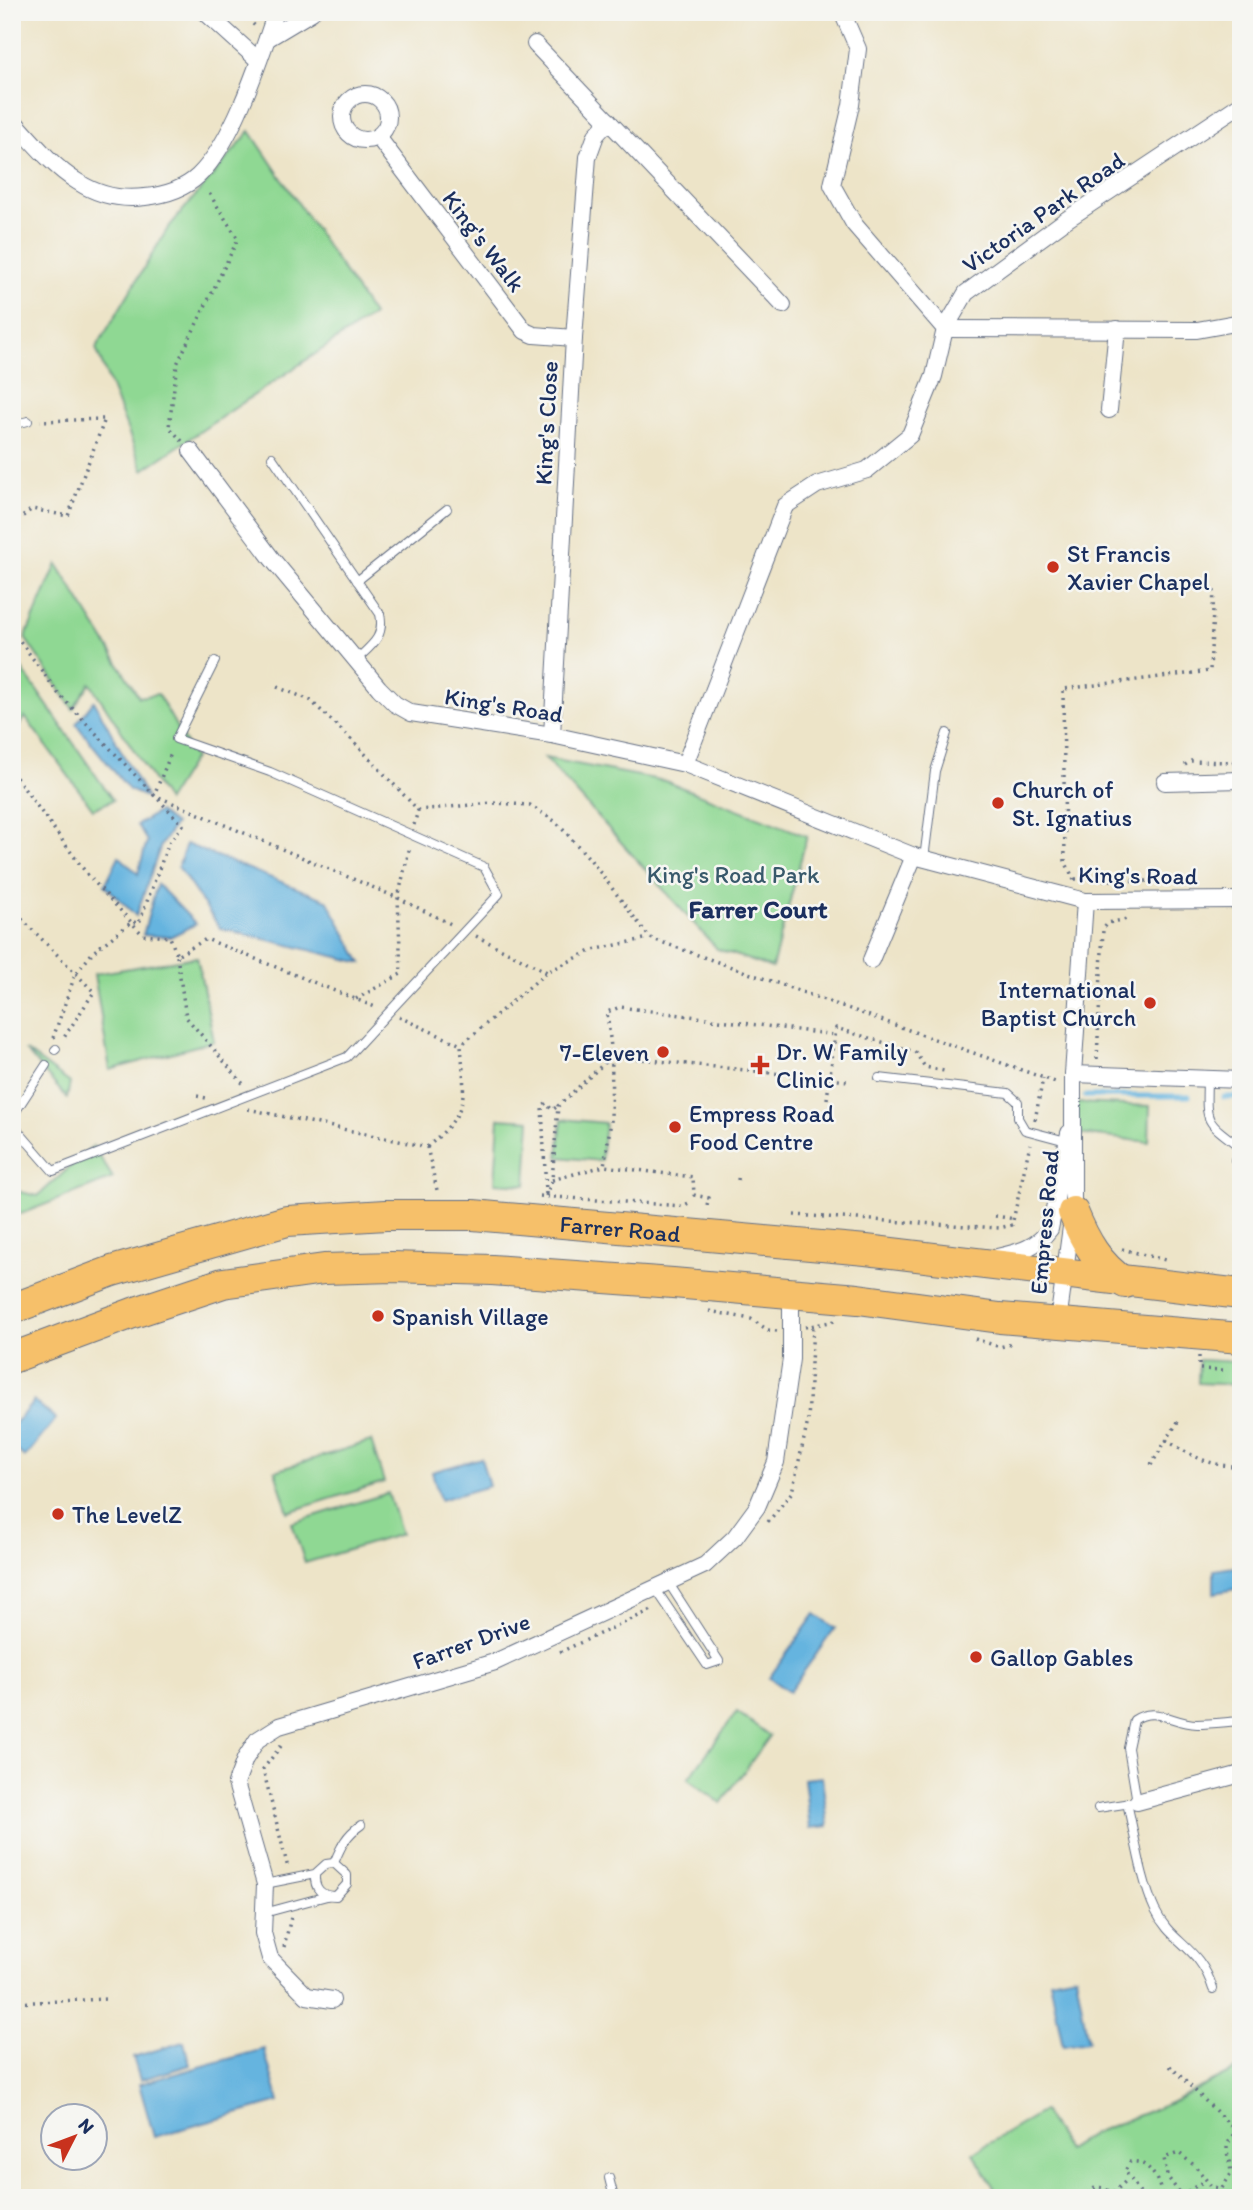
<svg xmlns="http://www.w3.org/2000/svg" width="1253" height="2210" viewBox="0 0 1253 2210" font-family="Itim,sans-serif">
	<rect width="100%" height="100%" fill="#f6f6f2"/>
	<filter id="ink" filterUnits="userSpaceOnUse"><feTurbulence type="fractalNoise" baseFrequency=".0143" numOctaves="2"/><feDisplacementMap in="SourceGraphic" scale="14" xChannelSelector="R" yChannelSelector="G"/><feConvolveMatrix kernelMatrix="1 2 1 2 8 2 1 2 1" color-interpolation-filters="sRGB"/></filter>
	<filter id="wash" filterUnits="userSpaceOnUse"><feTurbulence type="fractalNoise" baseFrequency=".00686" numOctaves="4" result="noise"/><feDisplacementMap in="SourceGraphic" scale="28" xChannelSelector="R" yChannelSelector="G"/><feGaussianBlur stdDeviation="1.57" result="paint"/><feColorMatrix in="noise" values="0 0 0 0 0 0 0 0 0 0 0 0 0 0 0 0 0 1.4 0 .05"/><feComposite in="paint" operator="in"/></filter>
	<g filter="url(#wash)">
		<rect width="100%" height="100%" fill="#ede4c8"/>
		<g fill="#8fd893" stroke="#558478" stroke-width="2">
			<path d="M250,131L373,315L143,470L96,348L168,228Z"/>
			<path d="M57,564L139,697L158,694L194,758L167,801L90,683L73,709L25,638Z"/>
			<path d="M15,659L113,800L93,809L25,717L12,735V667Z"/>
			<path d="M545,758L665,781L807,836L772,968L717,949Z"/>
			<path d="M197,957L214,1041L110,1070L94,974Z"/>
			<path d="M25,1050L70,1083L67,1098Z"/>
			<path d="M1076,1103L1150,1106L1149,1142L1078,1134Z"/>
			<path d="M499,1118L530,1120L526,1185L495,1183Z"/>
			<path d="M562,1119L605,1123L601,1161L558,1157Z"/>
			<path d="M93,1146L113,1178L21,1214L12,1211V1190L38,1196Z"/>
			<path d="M1199,1360L1241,1362V1385L1198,1383Z"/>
			<path d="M371,1441L384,1482L288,1512L275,1471Z"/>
			<path d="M388,1493L401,1534L305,1563L292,1523Z"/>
			<path d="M737,1712L770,1736L721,1803L688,1779Z"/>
			<path d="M1241,2067V2198H992L998,2194L973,2153L1043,2111L1067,2150L1093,2133L1170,2103Z"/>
		</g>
		<g fill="#65b4df" stroke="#40729e" stroke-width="2">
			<path d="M94,701L146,797L129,790L76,724Z"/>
			<path d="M158,812L175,824L161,845L136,916L105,885L119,856L138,874L147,841L137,825Z"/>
			<path d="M186,844L327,900L362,963L220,928L178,867Z"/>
			<path d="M157,884L196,924L170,937L143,935Z"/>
			<path d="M34,1401L56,1419L25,1457L12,1447V1427Z"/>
			<path d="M481,1458L489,1486L440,1500L432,1472Z"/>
			<path d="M1241,1566V1588L1214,1593V1570Z"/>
			<path d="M815,1614L835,1628L789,1692L769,1678Z"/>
			<path d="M822,1777L828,1826L810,1828L804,1779Z"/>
			<path d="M1076,1975L1088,2042L1063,2046L1050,1980Z"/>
			<path d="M184,2042L190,2065L140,2080L133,2057Z"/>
			<path d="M264,2049L279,2102L154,2137L139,2084Z"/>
		</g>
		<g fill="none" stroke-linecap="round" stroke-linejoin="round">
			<g stroke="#65b4df" stroke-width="5">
				<path d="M1085,1096H1189"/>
				<path d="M1224,1097H1241"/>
			</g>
		</g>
	</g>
	<g filter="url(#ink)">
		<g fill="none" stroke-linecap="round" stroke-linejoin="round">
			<defs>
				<g id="lane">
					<path d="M12,425L28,421"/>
					<path d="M272,457L380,614C385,637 372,645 356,660"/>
					<path d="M357,581L447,509"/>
					<path d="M924,859L935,771L947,733"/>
					<path d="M55,1050L56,1049"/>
					<path d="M879,1078L1008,1093L1018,1102V1118L1025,1130L1070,1142"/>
					<path d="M1207,1079C1206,1123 1204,1120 1240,1147"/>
					<path d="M12,1117L46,1065"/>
					<path d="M12,1124L53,1171L347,1057L499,894L484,867L270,772L176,739L215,661"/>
					<path d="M1241,1146L1235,1160L1241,1174"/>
					<path d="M655,1588L707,1665L719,1661L668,1582"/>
					<path d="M1127,1803C1135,1836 1141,1880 1155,1910C1171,1944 1200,1946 1213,1989"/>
					<path d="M1098,1808L1137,1802L1128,1748L1134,1720C1156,1705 1173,1724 1197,1724C1211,1724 1226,1722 1241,1721"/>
					<path d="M334,1863C341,1846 346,1835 361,1825"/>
					<path d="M265,1884L315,1874L326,1864L334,1863L347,1875V1884L336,1896C321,1896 314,1889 315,1874"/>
					<path d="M264,1913L327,1896"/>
					<path d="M609,2178L614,2198"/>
				</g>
				<g id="street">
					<path d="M205,12L258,60"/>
					<path d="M842,12L858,49L851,105L832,185L854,224L945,329"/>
					<path d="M267,39L312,12"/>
					<path d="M535,44L783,305"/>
					<circle cx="365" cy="117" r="23"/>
					<path d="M12,119C31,140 54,168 78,182C98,195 121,200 145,197C165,195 183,190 198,176C233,143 260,59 276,12"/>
					<path d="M378,137L525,331L534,335L574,338"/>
					<path d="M945,329L1197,330L1241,322"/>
					<path d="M1109,410L1117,329"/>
					<path d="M191,451L272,559L379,688L395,704L411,713L552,735L685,764L914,856L1085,901L1241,900"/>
					<path d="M552,735L574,338L588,157L596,135L609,121"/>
					<path d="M685,764L785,506L817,485L867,470L910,435L934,376L945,329L966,293L1063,222L1241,104"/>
					<path d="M1165,782L1241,780"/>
					<path d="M871,960L914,856"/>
					<path d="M1073,1074L1241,1080"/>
					<path d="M997,1257C1020,1252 1036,1248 1050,1229L1069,1133"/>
					<path d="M1058,1322L1073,1212V1074L1085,901"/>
					<path d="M1137,1802L1241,1774"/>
					<path d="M332,2000L307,1996L270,1958L263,1933L265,1884L236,1783L245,1759L257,1740L279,1726L495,1662L705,1565L735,1537L757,1507L776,1462L791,1359V1293"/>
				</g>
				<g id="highway">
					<path d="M1073,1212C1085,1241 1098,1265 1125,1283"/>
					<path id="s1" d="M12,1309L112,1271L287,1221L386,1215H473L866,1250L1241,1294"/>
					<path d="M12,1358L133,1313L223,1283L324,1269L392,1267L492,1270L673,1283L858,1299L1000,1318L1241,1338"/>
				</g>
			</defs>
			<use href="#lane" stroke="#646e83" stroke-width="10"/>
			<use href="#street" stroke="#646e83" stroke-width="18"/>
			<use href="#highway" stroke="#646e83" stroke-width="32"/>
			<g stroke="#646e83" stroke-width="3.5" stroke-dasharray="2 5" stroke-linecap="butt">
				<path d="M254,12L250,21L256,27"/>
				<path d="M182,441L169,427L177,364L238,239L207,190"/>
				<path d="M12,525L32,509L68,516L105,419L40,421"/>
				<path d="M12,630L58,693L154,795L398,898L453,925"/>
				<path d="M277,687L310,700L352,740L418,810L492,803L530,805L556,822L589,858L650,938L1058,1083"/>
				<path d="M1185,765L1191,761L1235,762"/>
				<path d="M12,772L87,874L143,935L170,937L177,956L206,939L375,1007"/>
				<path d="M414,825L418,810"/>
				<path d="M1075,879L1183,882"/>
				<path d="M1074,880L1065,861L1063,689L1210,671L1214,590"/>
				<path d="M12,909L94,992L63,1039"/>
				<path d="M476,936L547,972"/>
				<path d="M177,956L186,1017L245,1086"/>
				<path d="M356,999L401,974L398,898L410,846"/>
				<path d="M399,1017L461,1045"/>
				<path d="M53,1038L75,975L93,952L132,922L139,923L169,842L183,825L154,795L172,751"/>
				<path d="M1097,1059L1103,929L1108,923L1127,919"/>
				<path d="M197,1096L206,1098"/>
				<path d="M827,1099L836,1028L915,1052L925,1067L944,1071"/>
				<path d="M248,1109L427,1147"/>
				<path d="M1035,1120L1043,1078"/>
				<path d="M427,1147C470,1111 465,1098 461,1045L547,972L593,950L649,938"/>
				<path d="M427,1147L437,1190"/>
				<path d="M552,1180L604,1166"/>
				<path d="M738,1180L739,1174"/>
				<path d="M546,1194L542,1106L546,1103L552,1110L558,1106"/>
				<path d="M540,1196L682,1206L691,1202"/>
				<path d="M546,1196L552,1180L558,1106L612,1056L848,1081"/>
				<path d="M707,1205L709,1198L694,1195L693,1177L604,1166L611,1121L612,1056L607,1012L620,1007L835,1035"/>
				<path d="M794,1215L999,1228L1012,1225L1030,1144"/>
				<path d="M995,1216L1015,1219"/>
				<path d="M1122,1249L1165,1260"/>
				<path d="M709,1311L751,1319L768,1330L777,1331"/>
				<path d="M805,1327L835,1321"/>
				<path d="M975,1339L1000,1347L1011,1344"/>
				<path d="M1199,1356V1369L1224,1370"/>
				<path d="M1166,1440C1192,1456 1210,1467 1241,1466"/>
				<path d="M1151,1465L1179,1420"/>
				<path d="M768,1522L792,1492L808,1421L813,1325"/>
				<path d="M560,1652L654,1609"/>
				<path d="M281,1746L263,1769L288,1868"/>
				<path d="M284,1947L291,1917"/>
				<path d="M12,2003L106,1999"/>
				<path d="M1170,2066L1236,2131"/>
				<path d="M1113,2193L1128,2179"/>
				<path d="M1182,2195L1204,2181"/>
				<path d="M1083,2198L1096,2187L1105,2188L1116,2198"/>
				<path d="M1144,2198L1125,2171L1130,2162C1149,2159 1160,2181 1162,2198"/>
				<path d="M1183,2198L1167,2176L1164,2158L1179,2153L1195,2166L1212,2187L1222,2188L1231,2174C1230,2152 1220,2151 1236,2131L1241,2132"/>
			</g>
			<use href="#lane" stroke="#fff" stroke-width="8"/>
			<use href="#street" stroke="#fff" stroke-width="16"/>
			<use href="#highway" stroke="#f6c06b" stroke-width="30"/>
		</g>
	</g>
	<g fill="#c8321e" stroke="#f6f6f2" stroke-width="2.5">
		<circle cx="1053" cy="567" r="7"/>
		<circle cx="998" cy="803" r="7"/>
		<circle cx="1150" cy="1003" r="7"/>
		<circle cx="663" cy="1052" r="7"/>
		<path d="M756.5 1054.5h7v7h7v7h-7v7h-7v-7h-7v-7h7z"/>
		<circle cx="675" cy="1127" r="7"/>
		<circle cx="378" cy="1316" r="7"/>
		<circle cx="58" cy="1514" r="7"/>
		<circle cx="976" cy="1657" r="7"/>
	</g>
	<g text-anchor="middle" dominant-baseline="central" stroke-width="5" stroke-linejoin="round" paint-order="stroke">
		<g font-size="24" fill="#1b2f5e" stroke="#f6f6f2">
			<text transform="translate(1043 212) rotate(-35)">Victoria Park Road</text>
			<text transform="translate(484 241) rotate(53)">King's Walk</text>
			<text transform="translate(546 423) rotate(-87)">King's Close</text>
			<text transform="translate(504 705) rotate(9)">King's Road</text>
			<text transform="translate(1138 875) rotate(1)">King's Road</text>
			<text transform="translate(1044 1222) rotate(-85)">Empress Road</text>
			<text stroke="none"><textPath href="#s1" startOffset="623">Farrer Road</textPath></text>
			<text transform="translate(471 1641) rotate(-20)">Farrer Drive</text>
		</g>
		<g font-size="24" fill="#1b2f5e" stroke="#f6f6f2" text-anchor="start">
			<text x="1067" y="553">St Francis<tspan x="1067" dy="28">Xavier Chapel</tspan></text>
			<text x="1012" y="789">Church of<tspan x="1012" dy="28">St. Ignatius</tspan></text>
			<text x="1136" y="989" text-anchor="end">International<tspan x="1136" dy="28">Baptist Church</tspan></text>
			<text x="776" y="1051">Dr. W Family<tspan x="776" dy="28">Clinic</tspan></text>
			<text x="649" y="1052" text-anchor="end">7-Eleven</text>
			<text x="689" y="1113">Empress Road<tspan x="689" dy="28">Food Centre</tspan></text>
			<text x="392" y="1316">Spanish Village</text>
			<text x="72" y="1514">The LevelZ</text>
			<text x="990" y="1657">Gallop Gables</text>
		</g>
		<g font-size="24" fill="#38596b" stroke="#f6f6f2">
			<text x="733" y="874">King's Road Park</text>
		</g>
		<g font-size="26" font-weight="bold" fill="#1b2f5e" stroke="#f6f6f2">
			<text x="758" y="909">Farrer Court</text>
		</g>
	</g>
	<rect width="1253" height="2210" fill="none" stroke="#f6f6f2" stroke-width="42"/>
	<g transform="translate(74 2137) rotate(48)"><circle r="33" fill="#f6f6f2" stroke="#9ea6b7" stroke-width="2"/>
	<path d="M0-5L12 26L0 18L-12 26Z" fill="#c8321e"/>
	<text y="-10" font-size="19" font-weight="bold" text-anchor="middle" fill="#1b2f5e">N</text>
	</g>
</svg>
